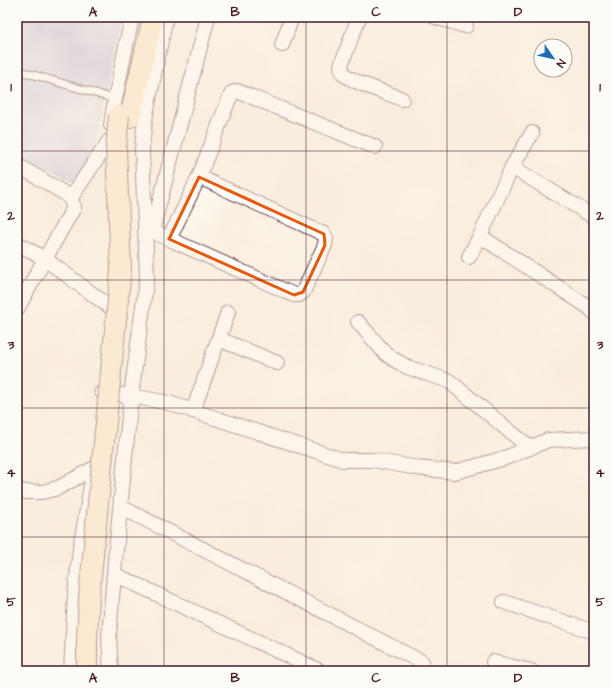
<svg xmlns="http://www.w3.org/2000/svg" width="611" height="688" viewBox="0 0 611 688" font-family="'Architects Daughter',sans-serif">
	<rect width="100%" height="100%" fill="#fdfcf7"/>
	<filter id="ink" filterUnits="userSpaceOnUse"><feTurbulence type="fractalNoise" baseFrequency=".025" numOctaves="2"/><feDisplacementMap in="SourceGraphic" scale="8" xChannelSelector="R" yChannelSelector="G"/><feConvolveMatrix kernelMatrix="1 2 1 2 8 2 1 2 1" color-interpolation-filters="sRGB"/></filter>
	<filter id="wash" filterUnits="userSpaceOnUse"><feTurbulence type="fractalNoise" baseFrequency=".012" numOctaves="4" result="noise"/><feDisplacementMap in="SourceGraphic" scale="16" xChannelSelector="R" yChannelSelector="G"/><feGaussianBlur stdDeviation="0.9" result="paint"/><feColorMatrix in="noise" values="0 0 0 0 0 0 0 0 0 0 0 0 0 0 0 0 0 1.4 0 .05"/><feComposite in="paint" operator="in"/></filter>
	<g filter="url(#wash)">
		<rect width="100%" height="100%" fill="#f9eddd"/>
		<path fill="#c5c0db" d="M17,17H122L97,140L76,185L17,150Z"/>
	</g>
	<g filter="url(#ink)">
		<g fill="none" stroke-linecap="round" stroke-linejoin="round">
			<defs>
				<path id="lane" d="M17,70L115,99"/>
				<g id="street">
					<path d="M359,17L341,65C341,68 342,71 344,74C351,82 391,94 402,99"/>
					<path d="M435,17L466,26"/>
					<path d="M282,45L292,17"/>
					<path d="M111,125L115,99L132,17"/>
					<path d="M17,165L69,196L74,207L17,309"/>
					<path d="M512,167L594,217"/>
					<path d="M70,199L109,141"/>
					<path d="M145,228L294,295H299L303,292L325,245L326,238L324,234L199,177"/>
					<path d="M152,231L208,17"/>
					<path d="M480,236L590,308L594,313"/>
					<path d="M169,239L199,177L229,99L232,93L237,91L375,147"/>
					<path d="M17,243L45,259L110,307"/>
					<path d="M469,257L480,236L512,167L532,133"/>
					<path d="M358,322L385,353L393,359L407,367L449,381L530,448"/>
					<path d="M219,339L277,363"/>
					<path d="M102,392L131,396L169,403L343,460H373L417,468L455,472L505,458L548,440L594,438"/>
					<path d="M193,411L228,312"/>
					<path d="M17,490L26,492H42L58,488L94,468"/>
					<path d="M121,507L422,662"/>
					<path d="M114,574L320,671"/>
					<path d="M504,602L594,632"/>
					<path d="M493,662L531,671"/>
					<path d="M71,671L75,594L80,549L92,480"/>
					<path d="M111,671L109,637L115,561L131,396L147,276L142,149L145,119L166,17"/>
				</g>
				<path id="secondary" d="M130,117L153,17"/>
			</defs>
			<use href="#lane" stroke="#643e46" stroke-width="9"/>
			<use href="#street" stroke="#643e46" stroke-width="16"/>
			<use href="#secondary" stroke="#643e46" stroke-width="22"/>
			<use href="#lane" stroke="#fff" stroke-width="7"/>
			<use href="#street" stroke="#fff" stroke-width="14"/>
			<use href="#secondary" stroke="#fee4c6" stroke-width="20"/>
			<defs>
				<path id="secondary-bridge" d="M87,671V641L89,596L121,269L116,147L119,115"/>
			</defs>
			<use href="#secondary-bridge" stroke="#643e46" stroke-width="22" stroke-linecap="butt"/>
			<use href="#secondary-bridge" stroke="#fee4c6" stroke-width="20"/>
		</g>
	</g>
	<path d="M0 0H611V688H0ZM199,177L324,234L325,245L303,292L294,295L169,239Z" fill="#f9eddd" fill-opacity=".55" fill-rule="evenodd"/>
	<path fill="none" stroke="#e8590c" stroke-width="3" stroke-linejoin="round" d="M199,177L324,234L325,245L303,292L294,295L169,239Z"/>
	<path fill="none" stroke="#4a1f2b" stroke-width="1" stroke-opacity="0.55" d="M164,17V671M306,17V671M447,17V671M17,151H594M17,280H594M17,408H594M17,537H594"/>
	<rect width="611" height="688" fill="none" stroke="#fdfcf7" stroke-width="44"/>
	<g transform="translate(553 58) rotate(124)"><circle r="19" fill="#fdfcf7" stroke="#b5a4a5"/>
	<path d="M0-3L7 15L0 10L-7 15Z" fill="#1f6fb2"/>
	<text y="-6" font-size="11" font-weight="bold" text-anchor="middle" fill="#4a1f2b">N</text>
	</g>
	<rect x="22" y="22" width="567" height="644" fill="none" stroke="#4a1f2b" stroke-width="1.5"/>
	<g font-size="13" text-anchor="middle" font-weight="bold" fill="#4a1f2b">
		<text x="93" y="16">A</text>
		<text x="235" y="16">B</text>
		<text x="376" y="16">C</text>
		<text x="518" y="16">D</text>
		<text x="11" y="91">1</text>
		<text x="600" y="91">1</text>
		<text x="11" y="220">2</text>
		<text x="600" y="220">2</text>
		<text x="11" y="349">3</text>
		<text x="600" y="349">3</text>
		<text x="11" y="477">4</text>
		<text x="600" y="477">4</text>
		<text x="11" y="606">5</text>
		<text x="600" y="606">5</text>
		<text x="93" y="682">A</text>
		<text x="235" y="682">B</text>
		<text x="376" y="682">C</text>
		<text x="518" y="682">D</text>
	</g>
</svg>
